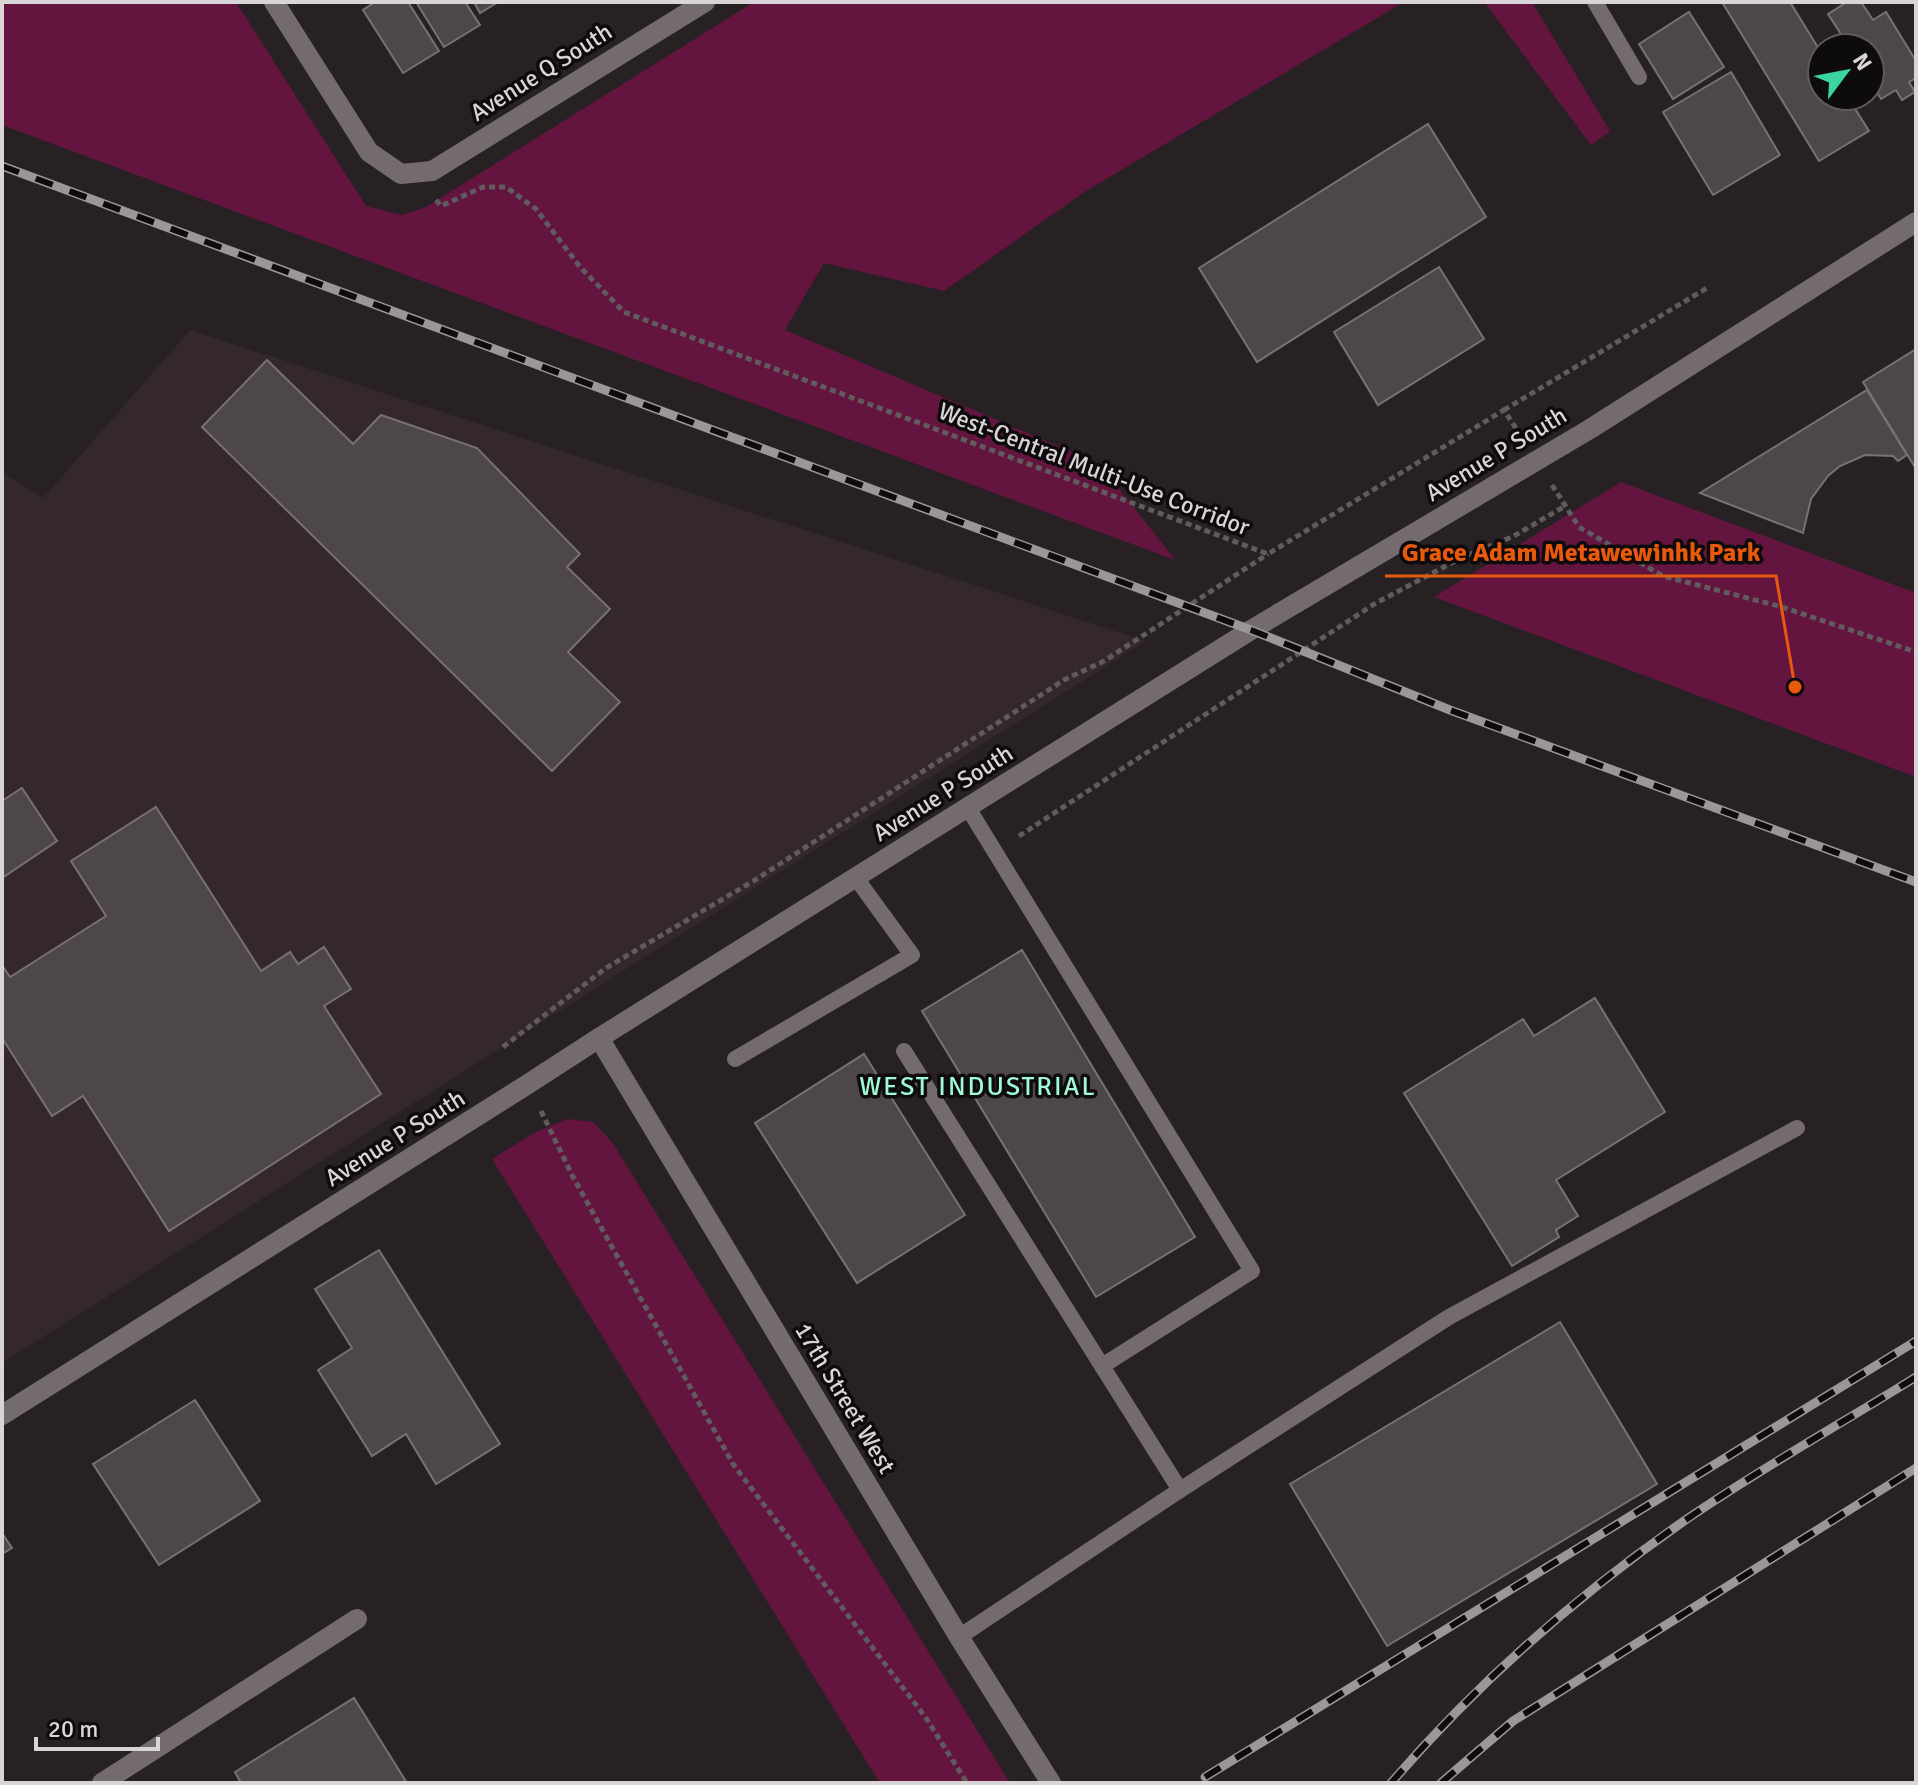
<svg xmlns="http://www.w3.org/2000/svg" width="1918" height="1785" viewBox="0 0 1918 1785" font-family="Signika,sans-serif">
	<rect width="100%" height="100%" fill="#272123"/>
	<path fill="#34272d" d="M190,330L1146,641L2,1363V472L43,498Z"/>
	<g fill="#631540">
		<path d="M2,2H236L366,206L402,215L426,207L754,2H1404L1086,191L944,291L824,263L785,330L1100,464L1175,560L2,125Z"/>
		<path d="M1484,2H1532L1610,131L1591,145Z"/>
		<path d="M1621,482L1916,593V777L1434,597Z"/>
		<path d="M567,1119L593,1122L612,1142L1010,1783H880L492,1159L534,1133Z"/>
	</g>
	<g fill="#4e474a" stroke="#797074" stroke-width="2">
		<path d="M375,2H408L439,51L403,73L363,10Z"/>
		<path d="M416,2H465L480,25L444,47Z"/>
		<path d="M474,2H498L480,13Z"/>
		<path d="M1722,2H1790L1822,54V96H1847L1869,131L1819,161Z"/>
		<path d="M1847,2H1861L1873,20L1886,12L1916,61V78L1909,82L1915,92L1902,100L1896,90L1881,99L1870,81V48H1850L1828,14Z"/>
		<path d="M1689,12L1724,67L1673,99L1639,44Z"/>
		<path d="M1731,72L1780,155L1713,195L1663,112Z"/>
		<path d="M1428,124L1486,217L1257,362L1199,268Z"/>
		<path d="M1439,267L1484,339L1378,405L1334,332Z"/>
		<path d="M1916,349V469L1863,382Z"/>
		<path d="M267,360L353,444L381,415L477,448L580,554L567,567L610,609L568,652L620,702L552,771L202,427Z"/>
		<path d="M1867,390L1907,455L1898,461L1893,456L1865,455L1840,466L1828,476L1811,499L1803,533L1700,493Z"/>
		<path d="M22,788L57,841L2,878V801Z"/>
		<path d="M156,807L261,971L290,952L298,964L324,947L351,989L324,1006L381,1094L169,1231L83,1096L52,1116L2,1038V965L10,977L106,916L71,861Z"/>
		<path d="M1022,950L1195,1237L1096,1297L922,1011Z"/>
		<path d="M1595,998L1665,1112L1556,1180L1578,1216L1556,1230L1559,1237L1512,1266L1404,1093L1523,1019L1534,1036Z"/>
		<path d="M864,1054L965,1215L857,1283L755,1123Z"/>
		<path d="M379,1250L500,1444L436,1484L406,1434L372,1456L318,1370L352,1348L315,1289Z"/>
		<path d="M1560,1322L1657,1484L1387,1646L1290,1484Z"/>
		<path d="M195,1400L260,1501L159,1565L93,1464Z"/>
		<path d="M2,1533L12,1548L2,1554Z"/>
		<path d="M354,1698L407,1783H241L235,1772Z"/>
	</g>
	<g fill="none" stroke-linecap="round" stroke-linejoin="round">
		<g stroke="#605b5d" stroke-width="5" stroke-dasharray="6 4" stroke-linecap="butt">
			<path d="M436,200L441,206L483,187H506L536,209L580,267L624,312L1268,554L1504,410L1521,436"/>
			<path d="M1504,410L1707,288"/>
			<path d="M1552,485L1579,527L1663,576L1782,607L1916,652"/>
			<path d="M1019,836L1376,603L1463,557L1514,536L1565,506"/>
			<path d="M503,1047L606,968L755,880L1064,680L1104,661L1268,554"/>
			<path d="M541,1111L573,1177L733,1464L926,1718L967,1783"/>
		</g>
		<g stroke="#736b6e" stroke-width="16">
			<path d="M1595,2L1639,77"/>
			<path d="M968,808L1252,1271L1102,1366"/>
			<path d="M904,1051L1180,1490"/>
			<path d="M735,1059L912,955L856,878"/>
			<path d="M959,1637L1180,1490L1449,1317L1797,1128"/>
		</g>
		<g stroke="#736b6e" stroke-width="20">
			<path d="M274,2L369,152L401,174L432,171L705,2"/>
			<path d="M102,1783L357,1619"/>
		</g>
		<g stroke="#736b6e" stroke-width="20">
			<path d="M599,1038L959,1637L1051,1783"/>
			<path d="M2,1415L528,1084L599,1038L1251,630L1590,429L1916,222"/>
		</g>
		<defs>
			<g id="rail">
				<path d="M2,166L1251,630L1450,710L1916,882"/>
				<path d="M1205,1777L1916,1341"/>
				<path d="M1391,1783C1477,1683 1575,1597 1684,1521C1758,1470 1839,1425 1916,1377"/>
				<path d="M1441,1783L1513,1721L1916,1468"/>
			</g>
		</defs>
		<use href="#rail" stroke="#9b9698" stroke-width="9"/>
		<use href="#rail" stroke="#0e0b0c" stroke-width="6" stroke-dasharray="18" stroke-linecap="butt"/>
	</g>
	<g text-anchor="middle" dominant-baseline="central" stroke-width="7" stroke-linejoin="round" paint-order="stroke">
		<g font-size="24" fill="#d9d4d6" stroke="#0e0b0c">
			<text transform="translate(541 72) rotate(-32)">Avenue Q South</text>
			<text transform="translate(1496 454) rotate(-31)">Avenue P South</text>
			<text transform="translate(1094 469) rotate(21)">West-Central Multi-Use Corridor</text>
			<text transform="translate(943 793) rotate(-32)">Avenue P South</text>
			<text transform="translate(395 1138) rotate(-32)">Avenue P South</text>
			<text transform="translate(845 1398) rotate(59)">17th Street West</text>
		</g>
		<g font-size="26" letter-spacing="2" fill="#a0f9d5" stroke="#0e0b0c">
			<text x="978" y="1087">WEST INDUSTRIAL</text>
		</g>
	</g>
	<path fill="none" stroke="#e8590c" stroke-width="3" d="M1795 687L1776 576H1385"/>
	<circle fill="#e8590c" stroke="#0e0b0c" stroke-width="3" cx="1795" cy="687" r="8"/>
	<g font-size="26" text-anchor="middle" font-weight="bold" fill="#e8590c" stroke="#0e0b0c" stroke-width="7" stroke-linejoin="round" paint-order="stroke">
		<text x="1581" y="561">Grace Adam Metawewinhk Park</text>
	</g>
	<rect width="1918" height="1785" fill="none" stroke="#d9d4d6" stroke-width="8"/>
	<g transform="translate(1846 72) rotate(58)"><circle r="38" fill="#0e0b0c" stroke="#5f5b5d" stroke-width="2"/>
	<path d="M0-6L14 30L0 20L-14 30Z" fill="#3cd4a3"/>
	<text y="-12" font-size="22" font-weight="bold" text-anchor="middle" fill="#d9d4d6">N</text>
	</g>
	<path d="M36 1737v12h122v-12" fill="none" stroke="#d9d4d6" stroke-width="4"/>
	<text x="48" y="1737" font-size="24" fill="#d9d4d6" stroke="#0e0b0c" stroke-width="6" paint-order="stroke">20 m</text>
</svg>
